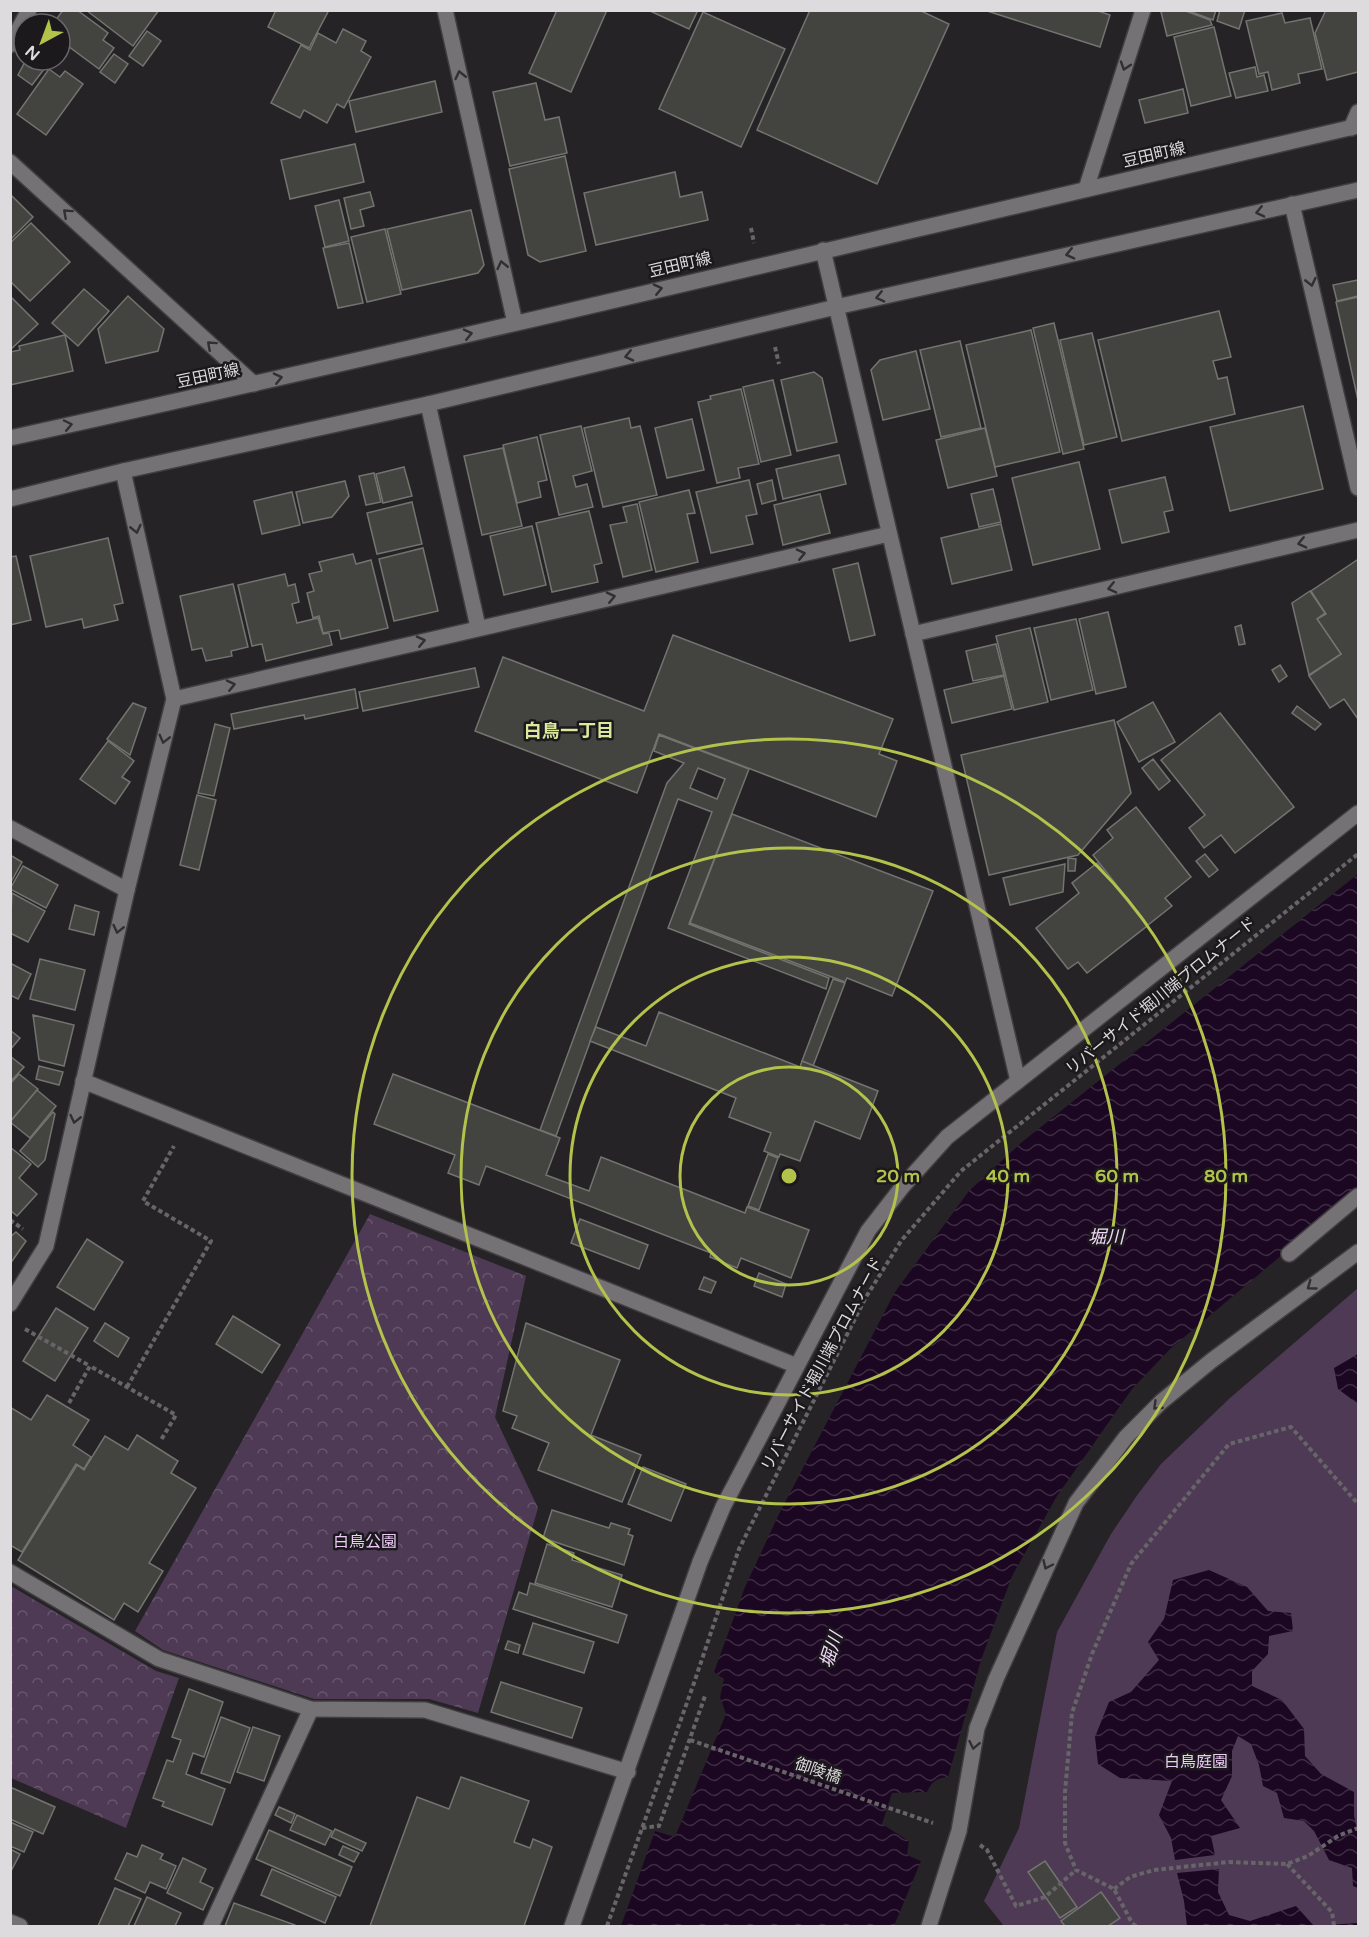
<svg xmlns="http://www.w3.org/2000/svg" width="1369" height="1937" viewBox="0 0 1369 1937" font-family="'Varela Round','Noto Sans JP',sans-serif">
	<defs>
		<pattern id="park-crowns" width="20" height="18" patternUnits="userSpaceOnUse" patternTransform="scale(1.5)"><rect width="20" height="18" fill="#4e3a55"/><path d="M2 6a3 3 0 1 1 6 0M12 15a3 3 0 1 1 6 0" fill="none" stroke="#67566d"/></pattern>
		<pattern id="water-waves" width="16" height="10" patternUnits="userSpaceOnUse" patternTransform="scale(1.5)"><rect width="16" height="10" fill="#1c0723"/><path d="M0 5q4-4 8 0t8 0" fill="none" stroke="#3d2b42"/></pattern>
	</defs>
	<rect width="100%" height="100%" fill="#252326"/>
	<g fill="url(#park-crowns)">
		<path d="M370,1214L526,1276L495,1417L538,1508L478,1713L429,1699H314L163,1650L135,1631Z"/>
		<path d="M11,1586L156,1671L179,1678L126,1828L11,1778Z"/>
	</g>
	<path fill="#4e3a55" d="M1358,1288V1926H1004L984,1901L1019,1828L1057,1632L1111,1534L1138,1494L1161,1464L1230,1398Z"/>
	<g fill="url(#water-waves)">
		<path d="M1358,874V1191L1170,1349L1132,1389L1057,1496L1012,1576L981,1660L948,1777C937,1778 932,1781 927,1792L892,1793L882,1824L909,1841L907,1855L921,1861L894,1926H621L655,1831L675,1837L726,1714L720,1697L724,1679L714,1672L745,1587L779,1514L895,1292L969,1191L1022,1142Z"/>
		<path d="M1358,1354V1404L1338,1389L1334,1368Z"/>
		<path d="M1209,1570L1247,1587L1268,1611L1291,1613L1293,1631L1269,1636L1268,1654L1252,1671V1686L1282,1700L1304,1729L1305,1756L1321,1774L1354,1792V1816L1358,1834V1888L1353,1886L1352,1868L1329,1860L1314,1831L1304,1821L1284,1818L1277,1793L1263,1786L1259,1765L1251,1744L1238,1736L1232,1751V1776L1221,1800L1240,1828L1211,1836L1215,1855L1175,1860L1171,1838L1159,1815L1172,1781L1120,1778L1098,1764L1095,1737L1109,1702L1131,1692L1159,1660L1148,1642L1164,1619L1173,1580Z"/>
		<path d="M1219,1869L1218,1892L1229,1915L1250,1921L1296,1906L1314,1926L1358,1923V1926H1187L1184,1901L1177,1873Z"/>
	</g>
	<g fill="#434440" stroke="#73746f" stroke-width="1.5" fill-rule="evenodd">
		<path d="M63,10H77L108,33L103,40L114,48L99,69L60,40V24H53Z"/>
		<path d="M86,10H159L133,46Z"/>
		<path d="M276,10H329L309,48L268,27Z"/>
		<path d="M557,10H607L571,92L529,73Z"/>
		<path d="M648,10H698L689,29Z"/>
		<path d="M810,10H919L949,24L877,184L757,130Z"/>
		<path d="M984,10H1095L1110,15L1100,47Z"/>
		<path d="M1168,10H1183L1210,20L1212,25L1167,36L1161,12Z"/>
		<path d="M1186,10H1216L1213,20Z"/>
		<path d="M1220,10H1245L1239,29L1217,21Z"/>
		<path d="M1326,10H1358V72L1327,80L1315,33Z"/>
		<path d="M703,12L785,49L741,147L659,109Z"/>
		<path d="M1282,13L1285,23L1310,18L1322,69L1298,74L1300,83L1272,90L1268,72L1259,74L1246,21Z"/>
		<path d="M1214,27L1231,96L1191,106L1174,37Z"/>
		<path d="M343,29L366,41L361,51L371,57L344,108L337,104L327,123L304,110L300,118L271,103L301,45L310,50L318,33L336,43Z"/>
		<path d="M147,31L161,41L143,66L129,56Z"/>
		<path d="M114,54L128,64L115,83L100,72Z"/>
		<path d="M26,60H51L32,85L18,75Z"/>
		<path d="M1255,67L1257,77L1264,75L1268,91L1236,98L1229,73Z"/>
		<path d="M49,69L60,77L65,71L83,84L46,135L17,114Z"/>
		<path d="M435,81L442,112L356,132L349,101Z"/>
		<path d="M536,83L545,120L559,117L567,153L510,166L493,92Z"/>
		<path d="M1183,89L1188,113L1145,123L1139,100Z"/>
		<path d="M355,144L364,182L290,199L281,160Z"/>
		<path d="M565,156L586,251L540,262L528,255L509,169Z"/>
		<path d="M675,172L680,197L702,192L708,220L596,245L584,193Z"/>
		<path d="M370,192L374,206L360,210L364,226L351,229L344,198Z"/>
		<path d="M10,194L33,217L10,240Z"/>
		<path d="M339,200L349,241L325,247L315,206Z"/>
		<path d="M471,210L484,265L478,273L402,290L387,229Z"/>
		<path d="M31,223L70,262L30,301L10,281V243Z"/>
		<path d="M385,229L401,294L367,302L351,237Z"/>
		<path d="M349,243L363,303L338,308L323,248Z"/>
		<path d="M1358,280V296L1337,301L1333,285Z"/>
		<path d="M84,289L109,311L78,346L52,323Z"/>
		<path d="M10,296L38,324L10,350Z"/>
		<path d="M128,296L164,329L158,351L106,363L98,329Z"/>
		<path d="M1358,297V400L1336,302Z"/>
		<path d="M1219,311L1231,357L1213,361L1218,379L1227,377L1235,414L1122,441L1098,340Z"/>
		<path d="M1054,323L1084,449L1063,454L1033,328Z"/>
		<path d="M1031,330L1060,452L995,467L966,345Z"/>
		<path d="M1092,333L1117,437L1084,445L1060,340Z"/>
		<path d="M65,335L73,371L10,385V352L20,350L19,346Z"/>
		<path d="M960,341L981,428L941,437L920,350Z"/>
		<path d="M916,351L930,409L883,420L871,370L880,360Z"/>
		<path d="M814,372L822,378L837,442L797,451L781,380Z"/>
		<path d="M773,380L791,455L761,462L743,387Z"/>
		<path d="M741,389L759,464L738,468L740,478L717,483L698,402L711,399L710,396Z"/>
		<path d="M1303,406L1323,489L1230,511L1210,427Z"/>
		<path d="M629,418L631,428L640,426L657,495L603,507L584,428Z"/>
		<path d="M692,419L704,470L667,478L655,428Z"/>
		<path d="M581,426L592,471L573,476L576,487L587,484L593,507L559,515L540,435Z"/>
		<path d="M985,428L997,476L948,488L936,440Z"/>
		<path d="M537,437L547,480L538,482L541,497L517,503L503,445Z"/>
		<path d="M503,448L522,526L482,535L464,456Z"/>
		<path d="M839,455L846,484L783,499L776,469Z"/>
		<path d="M1079,462L1100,549L1033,565L1012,478Z"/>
		<path d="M404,467L412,496L383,503L376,474Z"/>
		<path d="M374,473L381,502L366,505L359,476Z"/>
		<path d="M1165,477L1173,510L1164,512L1169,532L1122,543L1109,490Z"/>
		<path d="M749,480L757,514L746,516L753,544L711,553L696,492Z"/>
		<path d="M772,480L776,500L762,504L757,484Z"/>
		<path d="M345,481L349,496L332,517L303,523L296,492Z"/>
		<path d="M993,489L1001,522L979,527L971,494Z"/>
		<path d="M689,490L695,513L687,514L698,562L656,572L639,502Z"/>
		<path d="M292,492L300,525L262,534L254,501Z"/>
		<path d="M820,494L830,533L783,545L774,505Z"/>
		<path d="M412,502L422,544L377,554L367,513Z"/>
		<path d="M637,504L652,570L623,577L610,525L627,522L623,507Z"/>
		<path d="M589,511L602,563L594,565L598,582L552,592L536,523Z"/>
		<path d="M1001,524L1012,570L952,584L941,538Z"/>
		<path d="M532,526L546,585L504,595L490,536Z"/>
		<path d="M108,538L123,603L114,605L118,620L84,628L82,619L46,627L30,556Z"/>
		<path d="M423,548L438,611L394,621L379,559Z"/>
		<path d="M353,554L356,564L371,560L388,628L341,639L339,630L323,633L319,616L313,618L307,593L314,591L309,574L322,571L319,562Z"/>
		<path d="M16,556L31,620L10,625V557Z"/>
		<path d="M1357,560L1358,562V719L1344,699L1330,708L1309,676L1341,654L1317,619L1326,614L1311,591Z"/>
		<path d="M858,563L875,635L850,641L833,569Z"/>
		<path d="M285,574L288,586L295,584L299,602L292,604L297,623L318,618L323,634L329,633L332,645L266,661L262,644L252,646L238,585Z"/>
		<path d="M233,584L248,647L231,651L232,656L206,661L202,648L192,650L180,596Z"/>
		<path d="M1310,591L1325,613L1317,619L1341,654L1309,675L1292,603Z"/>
		<path d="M1108,612L1126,687L1096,694L1079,619Z"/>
		<path d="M1076,619L1093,690L1051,700L1034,628Z"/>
		<path d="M1241,625L1245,644L1239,645L1235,627Z"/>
		<path d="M1030,628L1048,702L1014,710L996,636Z"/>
		<path d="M673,635L893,719L879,754L897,761L876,817L659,734L637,793L475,731L503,657L644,711Z"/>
		<path d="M996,644L1004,675L973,681L966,651Z"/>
		<path d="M1280,665L1287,676L1279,682L1272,670Z"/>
		<path d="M475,668L479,687L363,711L359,692Z"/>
		<path d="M1004,676L1012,709L952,723L944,690Z"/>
		<path d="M355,689L358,708L305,719L304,715L234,729L231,714Z"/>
		<path d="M1153,702L1175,742L1139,762L1117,722Z"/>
		<path d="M133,703L146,708L130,755L107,739Z"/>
		<path d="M1297,706L1321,724L1315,730L1292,713Z"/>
		<path d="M1220,713L1294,807L1235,853L1221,835L1204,848L1189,828L1205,815L1161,760Z"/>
		<path d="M1114,720L1131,793L1078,855L989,875L961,755Z"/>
		<path d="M215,724L230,728L214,796L198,793Z"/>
		<path d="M659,735L749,769L689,924L829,978L826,989L668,928L712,812L678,799L556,1136L540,1130L667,783L684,763L654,751ZM698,768L725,779L717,799L690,788Z"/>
		<path d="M108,741L134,761L122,777L130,782L115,804L80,779Z"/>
		<path d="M1153,759L1170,781L1159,790L1142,768Z"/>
		<path d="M197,795L216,800L199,870L180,865Z"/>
		<path d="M1136,807L1191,877L1165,898L1172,906L1148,925L1093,855L1113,838L1107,830Z"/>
		<path d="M732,814L933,891L892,996L847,978L845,982L690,923Z"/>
		<path d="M1205,854L1218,870L1209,877L1196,861Z"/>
		<path d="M10,855L22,862L10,884Z"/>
		<path d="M1068,858L1076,859L1075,871H1068Z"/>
		<path d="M1097,863L1147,926L1087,973L1078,962L1068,969L1036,928L1079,893L1072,883Z"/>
		<path d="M1065,864L1063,892L1010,905L1003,878Z"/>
		<path d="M23,866L58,885L46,908L10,889Z"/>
		<path d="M12,893L45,911L28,942L10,933Z"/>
		<path d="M75,905L99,912L94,935L69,929Z"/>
		<path d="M40,959L85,970L75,1010L30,999Z"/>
		<path d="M10,963L31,974L18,999L10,995Z"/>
		<path d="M833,979L845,983L813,1066L802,1061Z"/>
		<path d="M659,1012L800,1067L802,1061L878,1091L860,1139L815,1121L800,1161L780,1154L779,1157L764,1151L771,1133L729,1117L736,1098L590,1041L596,1027L646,1046Z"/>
		<path d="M33,1015L74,1025L64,1066L39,1060Z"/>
		<path d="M10,1030L20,1038L10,1050Z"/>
		<path d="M10,1056L24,1067L10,1082Z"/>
		<path d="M39,1066L63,1072L59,1085L36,1079Z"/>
		<path d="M19,1074L38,1089L10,1122V1084Z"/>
		<path d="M393,1074L560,1138L546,1175L589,1191L601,1157L745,1213L747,1207L809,1230L791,1278L741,1258L737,1268L710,1257L711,1253L486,1166L479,1185L448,1173L455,1155L374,1124Z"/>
		<path d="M37,1090L56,1106L30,1138L10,1122Z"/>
		<path d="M53,1112L55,1114L45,1160L38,1167L20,1151Z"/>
		<path d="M10,1147L31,1164L19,1178L37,1194L17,1216L10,1210Z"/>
		<path d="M768,1154L778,1158L759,1210L748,1206Z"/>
		<path d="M580,1219L648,1245L639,1269L571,1243Z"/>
		<path d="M16,1232L26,1241L10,1264V1237Z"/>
		<path d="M87,1239L123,1262L94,1310L57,1287Z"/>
		<path d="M759,1273L786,1284L782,1297L754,1286Z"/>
		<path d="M704,1277L716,1282L711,1293L699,1289Z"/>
		<path d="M56,1308L88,1328L55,1381L23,1361Z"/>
		<path d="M233,1316L280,1345L262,1373L216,1344Z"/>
		<path d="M105,1323L129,1338L118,1357L94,1341Z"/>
		<path d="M526,1323L620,1360L591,1435L641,1455L622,1502L538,1470L549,1443L512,1428L517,1416L503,1411Z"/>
		<path d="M47,1395L89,1420L73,1445L91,1457L84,1469L76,1464L22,1552L10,1545V1407L31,1420Z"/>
		<path d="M137,1435L178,1461L171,1473L196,1488L149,1563L163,1571L138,1612L124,1603L114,1620L18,1560L77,1465L84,1470L105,1436L128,1450Z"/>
		<path d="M643,1467L686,1484L671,1521L628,1504Z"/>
		<path d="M552,1510L609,1528L611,1523L630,1529L628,1534L633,1536L624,1565L543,1538Z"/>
		<path d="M547,1544L574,1553L572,1560L622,1575L612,1607L535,1583Z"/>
		<path d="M530,1583L627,1615L618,1643L513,1609L519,1592L527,1595Z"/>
		<path d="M533,1623L594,1642L584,1673L523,1654Z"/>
		<path d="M508,1641L520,1645L518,1653L505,1649Z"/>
		<path d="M501,1682L582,1708L572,1738L491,1712Z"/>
		<path d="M189,1689L223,1702L204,1757L193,1753L186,1774L225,1789L212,1825L162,1806L164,1802L153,1798L167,1760L173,1762L181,1740L172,1737Z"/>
		<path d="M221,1717L250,1728L230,1783L201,1773Z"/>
		<path d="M253,1727L280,1736L264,1781L237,1772Z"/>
		<path d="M461,1777L529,1801L514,1842L530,1848L533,1839L552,1847L524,1926H370L417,1797L449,1809Z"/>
		<path d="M10,1787L55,1807L43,1834L10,1819Z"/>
		<path d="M279,1807L295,1814L291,1823L275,1815Z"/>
		<path d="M297,1815L332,1831L325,1845L290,1830Z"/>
		<path d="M10,1822L33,1832L24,1852L10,1846Z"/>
		<path d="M335,1829L366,1843L362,1851L331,1837Z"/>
		<path d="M269,1830L352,1867L340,1896L256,1859Z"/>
		<path d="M142,1845L163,1854L160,1859L176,1866L166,1889L150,1882L145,1893L115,1879L127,1853L137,1857Z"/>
		<path d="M343,1846L359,1853L354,1862L339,1855Z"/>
		<path d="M10,1849L20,1854L10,1873Z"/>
		<path d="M183,1858L206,1869L200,1882L213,1888L203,1910L167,1893Z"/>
		<path d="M1045,1861L1077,1907L1060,1918L1028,1872Z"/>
		<path d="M272,1869L336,1897L325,1923L261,1895Z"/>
		<path d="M115,1888L141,1899L128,1926H98Z"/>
		<path d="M1101,1892L1120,1918L1108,1926H1065L1061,1921Z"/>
		<path d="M147,1897L181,1913L175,1926H134Z"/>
		<path d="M234,1903L295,1925V1926H225Z"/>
	</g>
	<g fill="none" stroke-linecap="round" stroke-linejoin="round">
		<defs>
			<g id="street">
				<path d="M445,10L515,323"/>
				<path d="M10,45L29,10"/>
				<path d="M1351,128L1358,112"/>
				<path d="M10,162L254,384"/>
				<path d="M1086,189L1143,10"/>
				<path d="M1292,204L1358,488"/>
				<path d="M823,250L1018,1081"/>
				<path d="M428,404L478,627"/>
				<path d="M913,634L1358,530"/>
				<path d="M174,699L889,534"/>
				<path d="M10,828L127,890"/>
				<path d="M83,1081L797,1366"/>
				<path d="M1289,1254L1358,1196"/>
				<path d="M10,1304L46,1246L127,890L174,699L123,471"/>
				<path d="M10,1572L159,1659L311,1709L425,1710L628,1772"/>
				<path d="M10,1922L20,1926"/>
				<path d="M211,1926L311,1709"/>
				<path d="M929,1926L959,1831L977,1728L996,1679L1076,1503L1126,1437L1161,1402L1211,1361L1358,1252"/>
			</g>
			<g id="secondary">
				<path d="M10,438C461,339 909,230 1358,126"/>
				<path d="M10,499L123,471L428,404L836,307L1358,190"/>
				<path d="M572,1926L700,1562L723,1507L868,1231L903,1186L947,1137L1358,813"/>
			</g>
		</defs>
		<use href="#street" stroke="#403e40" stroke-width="18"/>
		<use href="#secondary" stroke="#403e40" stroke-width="18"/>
		<g stroke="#676568" stroke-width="4" stroke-dasharray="4.5 3" stroke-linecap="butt">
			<path d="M751,228L754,243"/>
			<path d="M775,347L779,364"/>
			<path d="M10,1220L23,1229"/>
			<path d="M25,1329L90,1366"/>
			<path d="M127,1387L211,1241L143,1201L174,1146"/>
			<path d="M69,1403L90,1366L176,1415L161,1440"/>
			<path d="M690,1740L933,1823"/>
			<path d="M642,1828L659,1826L705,1696"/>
			<path d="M980,1845L987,1850L1016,1906L1045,1897L1076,1870"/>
			<path d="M1287,1864L1332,1912L1334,1926"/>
			<path d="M1114,1889L1130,1877L1154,1870L1229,1862L1287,1864L1308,1856L1338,1836L1358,1828"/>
			<path d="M607,1926L694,1683L739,1549L866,1297L901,1241L961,1171L1358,854"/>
			<path d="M1136,1926L1132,1923L1114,1889L1076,1870L1065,1843V1792L1072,1713L1092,1654L1131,1564L1229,1444L1291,1427L1358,1504"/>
		</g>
		<use href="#street" stroke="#757276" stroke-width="15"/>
		<use href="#secondary" stroke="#757276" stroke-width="15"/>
	</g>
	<defs><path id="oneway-chevron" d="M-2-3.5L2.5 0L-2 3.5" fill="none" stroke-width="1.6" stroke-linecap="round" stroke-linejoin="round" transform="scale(1.5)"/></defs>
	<g stroke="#322f33">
		<use href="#oneway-chevron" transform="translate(1125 66) rotate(108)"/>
		<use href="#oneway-chevron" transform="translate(460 75) rotate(-103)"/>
		<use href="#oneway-chevron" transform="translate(1260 212) rotate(167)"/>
		<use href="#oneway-chevron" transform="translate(67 213) rotate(-138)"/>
		<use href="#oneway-chevron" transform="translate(1070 254) rotate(167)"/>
		<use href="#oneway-chevron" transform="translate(502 265) rotate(-103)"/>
		<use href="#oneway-chevron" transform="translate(1311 282) rotate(77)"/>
		<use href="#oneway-chevron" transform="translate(658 289) rotate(-13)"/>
		<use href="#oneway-chevron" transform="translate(880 297) rotate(167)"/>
		<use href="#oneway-chevron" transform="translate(468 334) rotate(-13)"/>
		<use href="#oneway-chevron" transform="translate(211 345) rotate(-138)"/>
		<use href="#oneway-chevron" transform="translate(629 356) rotate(167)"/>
		<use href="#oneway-chevron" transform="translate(278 378) rotate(-13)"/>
		<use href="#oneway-chevron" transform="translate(68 425) rotate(-12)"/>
		<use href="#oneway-chevron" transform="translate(136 529) rotate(77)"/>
		<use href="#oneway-chevron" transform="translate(1302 543) rotate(167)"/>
		<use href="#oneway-chevron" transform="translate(801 554) rotate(-13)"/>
		<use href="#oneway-chevron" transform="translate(1112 588) rotate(167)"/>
		<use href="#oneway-chevron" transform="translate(611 597) rotate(-13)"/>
		<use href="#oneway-chevron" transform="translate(421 641) rotate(-13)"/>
		<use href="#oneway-chevron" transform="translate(231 685) rotate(-13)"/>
		<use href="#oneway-chevron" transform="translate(164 739) rotate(104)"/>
		<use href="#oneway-chevron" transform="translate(118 929) rotate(103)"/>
		<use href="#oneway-chevron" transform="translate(75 1119) rotate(103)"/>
		<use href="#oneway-chevron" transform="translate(1311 1286) rotate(144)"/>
		<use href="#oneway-chevron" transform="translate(1157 1406) rotate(136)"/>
		<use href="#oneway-chevron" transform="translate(1047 1565) rotate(115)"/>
		<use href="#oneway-chevron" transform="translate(974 1745) rotate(101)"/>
	</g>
	<g fill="none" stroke="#b3c24b" stroke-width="3">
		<circle cx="789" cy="1176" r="109"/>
		<circle cx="789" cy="1176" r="219"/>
		<circle cx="789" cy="1176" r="328"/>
		<circle cx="789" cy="1176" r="437"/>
	</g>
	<g text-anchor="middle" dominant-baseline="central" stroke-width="5" stroke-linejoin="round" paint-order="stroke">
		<g font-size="16" fill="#dddbdd" stroke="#1c191d">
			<text transform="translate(1154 155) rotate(-13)">豆田町線</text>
			<text transform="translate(680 265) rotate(-13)">豆田町線</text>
			<text transform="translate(208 376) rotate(-12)">豆田町線</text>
			<text transform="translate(1161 996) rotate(-39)">リバーサイド堀川端プロムナード</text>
			<text transform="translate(822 1364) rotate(-62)">リバーサイド堀川端プロムナード</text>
			<text transform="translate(818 1771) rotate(19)">御陵橋</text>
		</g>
		<g font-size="16" fill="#edcaf8" stroke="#1c191d">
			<text x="365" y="1542">白鳥公園</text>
			<text x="1196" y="1762">白鳥庭園</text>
		</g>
		<g font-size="18" font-weight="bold" fill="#dce99c" stroke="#1c191d">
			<text x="569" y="731">白鳥一丁目</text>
		</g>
		<g font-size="18" font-style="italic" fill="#f3d9fc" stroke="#1c191d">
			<text x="1106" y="1237">堀川</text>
			<text transform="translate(831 1650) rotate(-72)">堀川</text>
		</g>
	</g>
	<circle cx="789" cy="1176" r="9" fill="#b3c24b" stroke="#1c191d" stroke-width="3"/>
	<g font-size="18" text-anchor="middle" font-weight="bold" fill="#b3c24b" stroke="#1c191d" stroke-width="5" stroke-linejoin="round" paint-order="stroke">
		<text x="898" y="1182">20 m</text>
		<text x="1008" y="1182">40 m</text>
		<text x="1117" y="1182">60 m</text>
		<text x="1226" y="1182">80 m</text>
	</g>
	<rect width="1369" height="1937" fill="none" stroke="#dddbdd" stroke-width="24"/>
	<g transform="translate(42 42) rotate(221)"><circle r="28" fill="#1c191d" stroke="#69676a" stroke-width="1.5"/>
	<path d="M0-4.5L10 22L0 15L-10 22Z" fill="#b3c24b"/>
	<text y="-9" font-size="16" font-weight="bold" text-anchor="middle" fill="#dddbdd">N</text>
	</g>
</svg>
